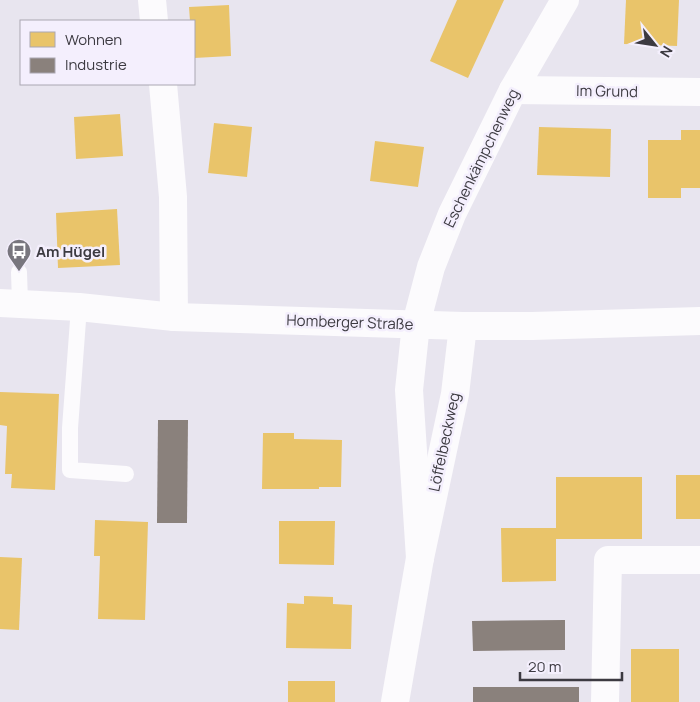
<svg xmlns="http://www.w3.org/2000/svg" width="700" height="702" viewBox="0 0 700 702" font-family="Manrope,sans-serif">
	<rect width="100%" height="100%" fill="#e8e5ef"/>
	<g fill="#e9c46a">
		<path d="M457,0H504L468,78L430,61Z"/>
		<path d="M626,0H679L677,46L624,44Z"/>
		<path d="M229,5L231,56L194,58V21H190L189,7Z"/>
		<path d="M120,114L123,156L76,159L74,117Z"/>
		<path d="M214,123L252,127L247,177L208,173Z"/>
		<path d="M539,127L611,129L610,177L537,175Z"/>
		<path d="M681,130H700V188H681V198H648V140H681Z"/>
		<path d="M375,141L424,147L418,187L370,181Z"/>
		<path d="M117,209L120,265L58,268L56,213Z"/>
		<path d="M0,392L59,394L55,490L11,488L12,474H5L7,426L0,425Z"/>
		<path d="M263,433H294V439L342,440L341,487H319V489H262Z"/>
		<rect x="676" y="475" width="24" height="44"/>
		<path d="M556,477H642V539H556V581L502,582L501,528H556Z"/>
		<path d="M95,520L148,522L145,620L98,619L100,556H94Z"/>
		<path d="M279,521H335L334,565L279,564Z"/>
		<path d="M0,557L22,558L19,630L0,629Z"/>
		<path d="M304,596L333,597V604L352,605L351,649L286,648L287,603L304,604Z"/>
		<rect x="631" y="649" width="48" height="53"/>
		<rect x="288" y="681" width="47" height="21"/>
	</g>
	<g fill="#8a817c">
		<path d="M158,420H188L187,523H157Z"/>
		<path d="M565,620V650L473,651L472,621Z"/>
		<rect x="473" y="687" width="106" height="15"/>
	</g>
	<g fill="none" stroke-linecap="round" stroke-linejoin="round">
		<g stroke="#fcfbfd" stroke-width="16">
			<path d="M19,272L20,303"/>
			<path d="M79,307L70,428V470L126,474"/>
		</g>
		<g stroke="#fcfbfd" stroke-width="28">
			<path d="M152,0L154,21"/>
			<path d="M163,84L173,197L174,317"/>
			<path d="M513,90L700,92"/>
			<path d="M420,558L409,390L416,324L431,267L452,214L513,90L565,0"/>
			<path d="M395,702L420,558L455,394L463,326"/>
			<path d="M605,702L608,560H700"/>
		</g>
		<path stroke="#fcfbfd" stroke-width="28" d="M0,303L79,307L174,317L463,326H532L700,321"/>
	</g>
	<defs>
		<symbol id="bus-pin" viewBox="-11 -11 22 30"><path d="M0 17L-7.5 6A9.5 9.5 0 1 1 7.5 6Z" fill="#78767e" stroke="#f4effd"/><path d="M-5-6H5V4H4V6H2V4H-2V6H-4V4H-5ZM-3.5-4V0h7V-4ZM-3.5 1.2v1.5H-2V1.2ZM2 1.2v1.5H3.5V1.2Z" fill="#fff"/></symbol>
	</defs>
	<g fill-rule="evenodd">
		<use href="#bus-pin" x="5" y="237" width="28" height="38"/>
	</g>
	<g text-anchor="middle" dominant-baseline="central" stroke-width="5" stroke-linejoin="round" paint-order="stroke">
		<g font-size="15" fill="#3c3a41" stroke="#f4effd">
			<text transform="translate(607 91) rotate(1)">Im Grund</text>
			<text transform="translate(481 158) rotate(-64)">Eschenkämpchenweg</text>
			<text transform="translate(350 322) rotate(2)">Homberger Straße</text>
			<text transform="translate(444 442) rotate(-78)">Löffelbeckweg</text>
		</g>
		<g font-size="15" font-weight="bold" fill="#3c3a41" stroke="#f4effd" text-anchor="start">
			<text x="36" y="251">Am Hügel</text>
		</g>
	</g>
	<rect x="20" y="20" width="175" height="65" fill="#f4effd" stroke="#aaa7b2"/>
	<rect x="30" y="32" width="25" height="15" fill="#e9c46a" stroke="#aaa7b2"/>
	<text x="65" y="45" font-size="15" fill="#3c3a41">Wohnen</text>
	<rect x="30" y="58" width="25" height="15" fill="#8a817c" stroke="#aaa7b2"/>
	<text x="65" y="70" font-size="15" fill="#3c3a41">Industrie</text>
	<g transform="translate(655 45) rotate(120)" stroke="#f4effd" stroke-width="4" paint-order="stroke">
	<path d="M0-4L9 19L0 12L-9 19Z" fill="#3c3a41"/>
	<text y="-8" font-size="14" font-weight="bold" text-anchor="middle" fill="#3c3a41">N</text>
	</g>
	<path d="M520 672v8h102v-8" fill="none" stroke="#3c3a41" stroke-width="2.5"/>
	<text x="528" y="672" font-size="15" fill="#3c3a41" stroke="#f4effd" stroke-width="4" paint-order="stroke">20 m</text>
</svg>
